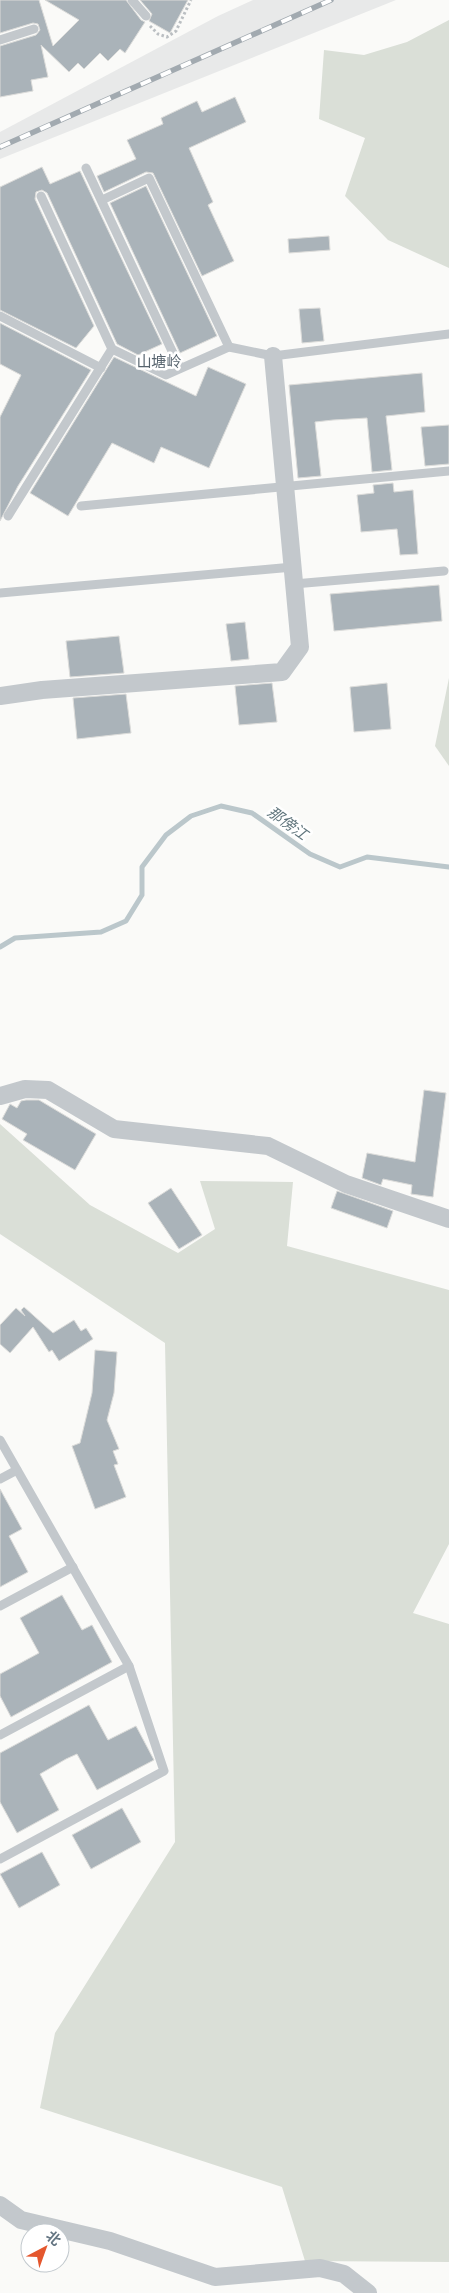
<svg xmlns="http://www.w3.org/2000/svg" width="449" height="2293" viewBox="0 0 449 2293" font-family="Quicksand,'Noto Sans SC',sans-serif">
	<rect width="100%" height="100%" fill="#fafaf8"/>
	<path fill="#e8e9e9" d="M253,0H396L0,159V132L218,16Z"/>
	<g fill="#dadfd7">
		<path d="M449,20V268L388,240L345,196L365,138L319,119L324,50L364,55L407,42Z"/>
		<path d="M449,678V766L435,746Z"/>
		<path d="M0,1124L90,1205L178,1253L215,1229L200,1181L293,1182L287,1246L449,1290V1544L413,1613L449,1624V2262L305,2261L282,2187L40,2108L55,2033L175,1842L165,1343L0,1234Z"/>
	</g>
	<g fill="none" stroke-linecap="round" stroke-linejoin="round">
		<path stroke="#bbc7cb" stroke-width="5" d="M0,947L15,938L101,932L126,921L142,895V867L166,835L191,816L221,806L252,813L310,854L340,867L367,857L449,867"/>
	</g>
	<g fill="#aab3b9" stroke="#dcdcda">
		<path d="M0,0H39L53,46L79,20L45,0H126L141,20L145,22L125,53L120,49L108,61L100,53L84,69L78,63L69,72L41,45L48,77L31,80L33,91L0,97V46L36,35L40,30L38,24L33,23L0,33Z"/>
		<path d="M140,0H188L170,33L149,21L152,14Z"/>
		<path d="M235,97L246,122L189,148L213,202L208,205L234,261L202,276L153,173L146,172L104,192L97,176L136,159L127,140L163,124L161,118L197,101L202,112Z"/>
		<path d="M42,167L50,184L80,171L162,344L138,355L117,344L47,193L42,190L36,192L35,199L94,326L76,348L0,310V187Z"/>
		<path d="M146,186L217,336L180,353L110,203Z"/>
		<path d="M329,236L330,250L289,253L288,239Z"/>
		<path d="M320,308L324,341L302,343L299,309Z"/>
		<path d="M0,323L91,370L18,486L0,521V417L21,375L0,364Z"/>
		<path d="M114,357L196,396L208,367L246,384L209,468L161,447L154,463L112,443L68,516L30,493Z"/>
		<path d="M422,373L425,412L386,416L392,470L372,472L367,418L333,420L315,422L321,476L298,478L289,385Z"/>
		<path d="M449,425V464L425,466L421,427Z"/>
		<path d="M393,483L394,492L413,490L418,554L400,555L397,529L361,532L357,495L374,493L373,485Z"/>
		<path d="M439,585L442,621L334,631L330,594Z"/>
		<path d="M245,622L249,659L231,661L226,624Z"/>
		<path d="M119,636L124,673L70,677L66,641Z"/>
		<path d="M272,683L277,722L239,725L235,686Z"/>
		<path d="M387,683L391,729L354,732L350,687Z"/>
		<path d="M126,694L131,733L77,739L73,698Z"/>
		<path d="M424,1090L446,1093L433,1197L411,1194L412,1185L383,1179L381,1185L362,1178L367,1153L415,1162Z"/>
		<path d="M26,1100H39L96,1134L75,1170L23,1140L27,1134L2,1119L10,1104L17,1108L21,1101Z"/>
		<path d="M171,1188L202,1235L179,1249L148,1203Z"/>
		<path d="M337,1191L393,1211L387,1228L331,1208Z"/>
		<path d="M24,1307L53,1333L74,1320L81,1331L86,1328L93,1339L59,1361L52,1350L49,1352L33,1327L10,1353L0,1344V1325L16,1308L25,1316L21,1310Z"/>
		<path d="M95,1350L117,1352L114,1393L107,1420L119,1449L113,1451L118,1464L114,1465L126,1497L95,1509L72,1446L80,1443L92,1393Z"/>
		<path d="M0,1489L22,1529L9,1536L28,1572L0,1587Z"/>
		<path d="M62,1595L82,1630L92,1625L112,1662L11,1717L0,1696V1674L39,1653L20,1618Z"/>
		<path d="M89,1705L108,1740L136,1726L154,1760L97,1790L77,1754L66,1759L40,1774L59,1810L17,1833L0,1802V1753Z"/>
		<path d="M122,1808L141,1842L91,1869L72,1835Z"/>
		<path d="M42,1852L60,1885L19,1908L0,1874Z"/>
	</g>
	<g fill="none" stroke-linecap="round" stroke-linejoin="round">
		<path stroke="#bbbfc2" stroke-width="3" stroke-dasharray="2.5 2.5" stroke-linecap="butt" d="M150,26L158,34L167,37L176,31L191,0"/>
		<g stroke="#c3c8cc" stroke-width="9">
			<path d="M132,0L146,16"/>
			<path d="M0,40L34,29"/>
			<path d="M86,168L180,368"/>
			<path d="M102,200L149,178L229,347"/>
			<path d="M0,316L101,368"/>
			<path d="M112,349L166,375L229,347L273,356L449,334"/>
			<path d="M81,506L449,471"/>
			<path d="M8,516L112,349L41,196"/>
			<path d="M294,584L444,571"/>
			<path d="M0,593L293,567"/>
			<path d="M0,1440L129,1666L164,1771L0,1859"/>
			<path d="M0,1479L17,1470"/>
			<path d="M0,1606L73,1567"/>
			<path d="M0,1735L129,1666"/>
		</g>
		<g stroke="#c3c8cc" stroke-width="18">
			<path d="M0,696L42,690L282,672L300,647L273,356"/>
			<path d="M0,1096L25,1089L48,1090L114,1129L268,1146L346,1184L449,1219"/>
			<path d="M0,2205L21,2220L110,2241L215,2277L320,2268L344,2274L368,2293"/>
		</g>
		<defs>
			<path id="rail" d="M0,147L331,0"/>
		</defs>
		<use href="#rail" stroke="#a2aab0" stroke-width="5.5"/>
		<use href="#rail" stroke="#fff" stroke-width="4" stroke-dasharray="11" stroke-linecap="butt"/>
	</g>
	<g text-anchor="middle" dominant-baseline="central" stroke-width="5" stroke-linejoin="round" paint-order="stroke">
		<g font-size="15" fill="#57646e" stroke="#fff">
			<text x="159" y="361">山塘岭</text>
		</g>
		<g font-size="15" font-style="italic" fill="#60757c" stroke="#fff">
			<text transform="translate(288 823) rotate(36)">那傍江</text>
		</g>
	</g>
	<g transform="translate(45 2248) rotate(41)"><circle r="24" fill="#ffffff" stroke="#c1c8cd"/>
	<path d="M0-4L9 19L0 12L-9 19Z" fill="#e4572e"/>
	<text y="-8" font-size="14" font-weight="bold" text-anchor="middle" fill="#657683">北</text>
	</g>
</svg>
